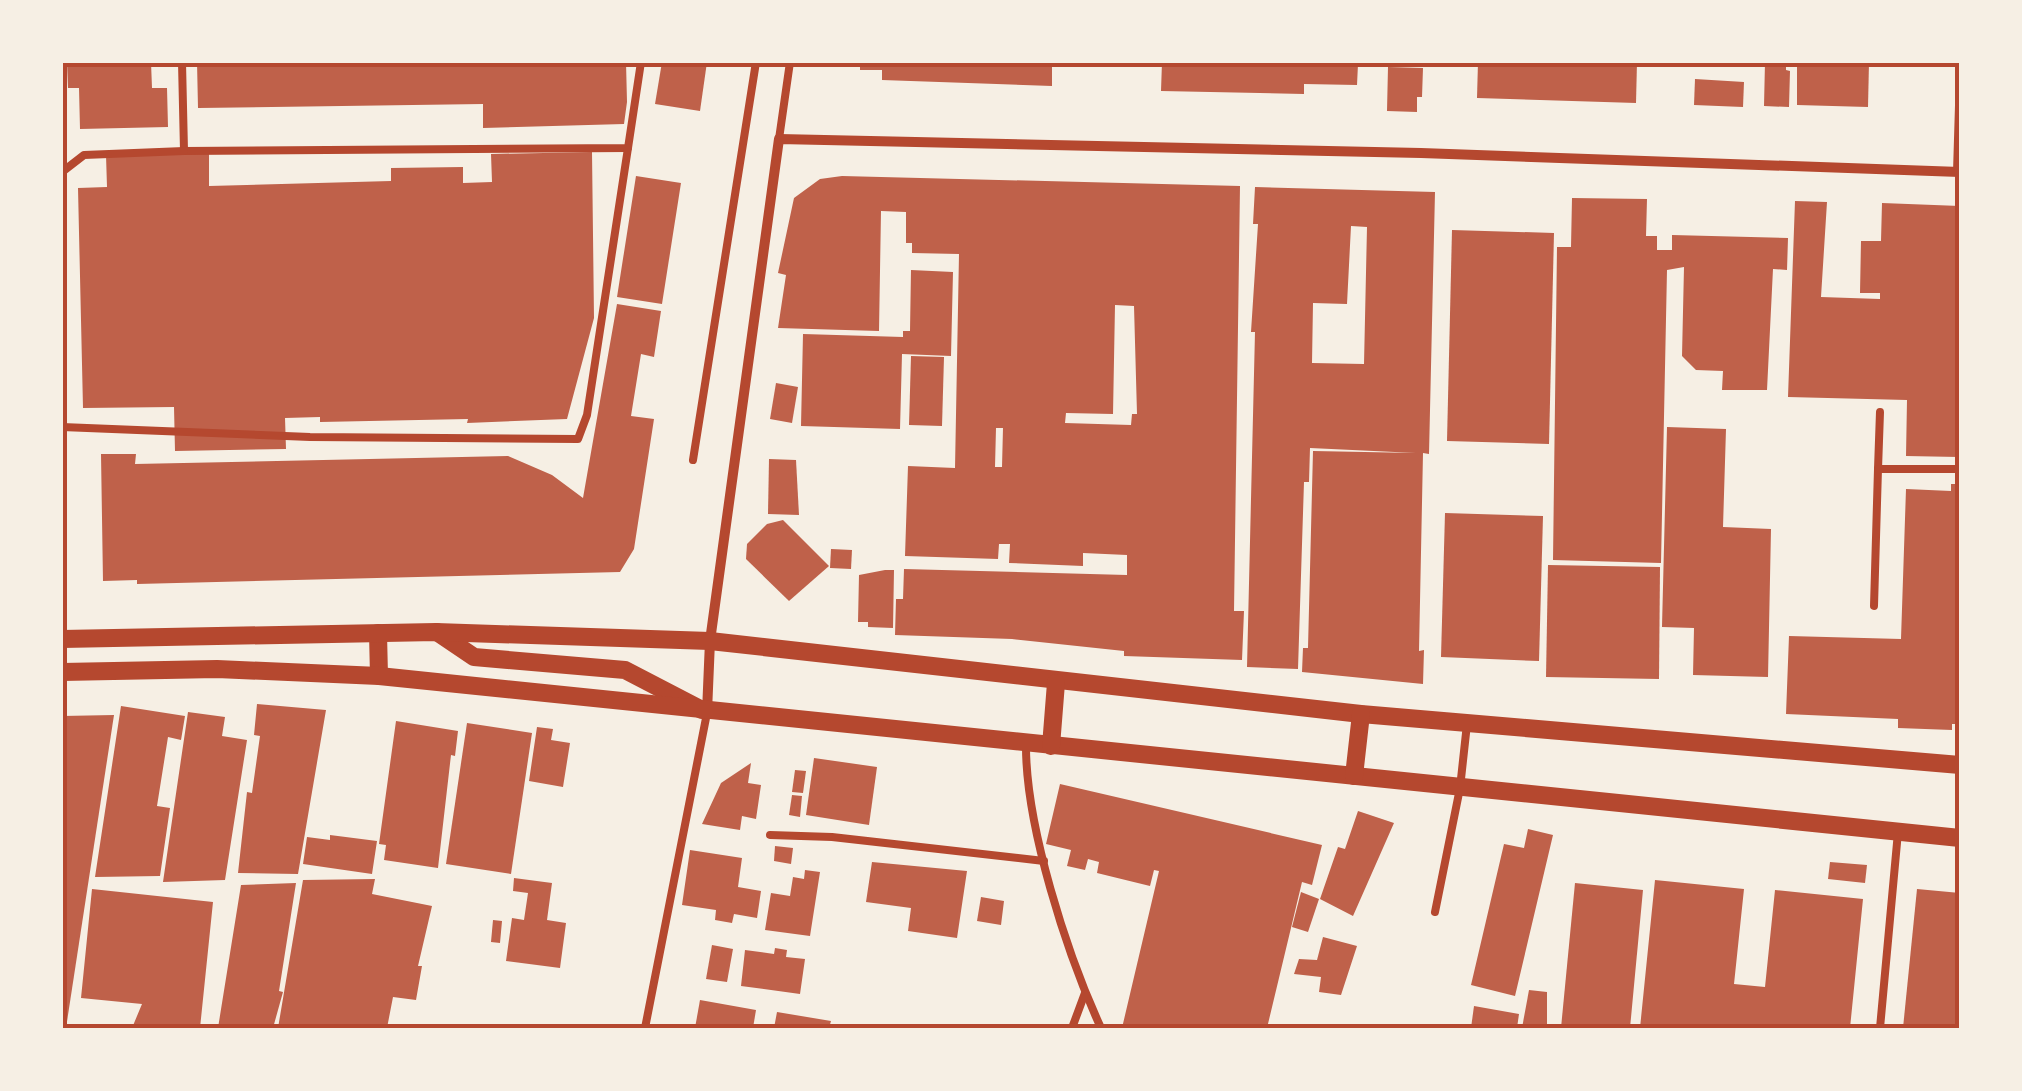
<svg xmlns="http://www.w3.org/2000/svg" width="2022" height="1091" viewBox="0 0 2022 1091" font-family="Spectral,serif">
	<rect width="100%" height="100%" fill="#f6efe4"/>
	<g fill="#bf614a" fill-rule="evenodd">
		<path d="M67,62H151L152,88H167L168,127L80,129L79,88H68Z"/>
		<path d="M197,62H626L627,102L624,124L483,128V104L198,108Z"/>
		<path d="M662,62H707L700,111L655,104Z"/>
		<path d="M860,62H1052V86L882,80V70H860Z"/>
		<path d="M1162,62H1352L1358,64L1357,85L1304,84V94L1161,91Z"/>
		<path d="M1478,62H1637L1636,103L1477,98Z"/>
		<path d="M1765,62H1786V70L1790,71L1789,107L1764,106Z"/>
		<path d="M1797,62H1869L1868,107L1797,105Z"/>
		<path d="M1388,67L1423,68L1422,97H1417V112L1387,111Z"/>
		<path d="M1695,79L1744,82L1743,107L1694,105Z"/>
		<path d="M592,152L594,318L567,419L467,423L468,419L320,422V417L285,418L286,449L175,451L174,407L83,408L78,188L107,187L106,155L209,153V186L391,181V168L463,167V183L492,182L491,154Z"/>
		<path d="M636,176L681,183L662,304L617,297Z"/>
		<path d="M842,176L1240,186L1234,611H1244L1242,660L1124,656V651L1012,639L895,635L896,599H903L904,569L1127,575V555L1083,553V566L1009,563L1010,544H999L998,559L905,556L908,466L955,468L959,254L912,253V243H906V212L881,211L879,331L778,328L786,275L778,273L794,198L820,179ZM1115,305L1134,306L1137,414H1132L1131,425L1065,423L1066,413L1113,414ZM996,428H1003L1002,467H995Z"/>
		<path d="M1255,187L1435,192L1429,454L1423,453L1419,651L1424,650L1423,684L1302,672L1303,648H1308L1313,451L1416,453L1310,448L1309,482H1304L1298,669L1247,667L1255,332H1251L1258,224H1253ZM1351,226L1367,227L1364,364L1312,363L1313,303L1347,304Z"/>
		<path d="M1572,198L1647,199L1646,236H1657V250H1672V235L1788,238L1787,270L1773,269L1767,390H1722L1723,371L1696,370L1682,356L1684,267L1667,270L1661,563L1553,560L1557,247H1571Z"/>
		<path d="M1795,201L1827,202L1821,297L1880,299V293H1860L1861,241H1881L1882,203L1960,206L1959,457L1906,456L1907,400L1788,397Z"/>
		<path d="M1452,230L1554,233L1549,444L1447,441Z"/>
		<path d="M911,270L953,272L951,356L902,354L900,429L801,426L803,334L903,337V331H910Z"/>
		<path d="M617,304L661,311L654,357L641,354L631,416L654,419L634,549L620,572L137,584V580L103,581L101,454H136L135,464L508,456L552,475L583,498Z"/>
		<path d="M911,356L944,357L942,426L909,425Z"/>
		<path d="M776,383L798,387L792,423L770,419Z"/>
		<path d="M1667,427L1726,429L1723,527L1771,529L1768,677L1693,675L1694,628L1662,627Z"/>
		<path d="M769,459L796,460L799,515L768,514Z"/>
		<path d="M1951,484H1960V724H1952V730L1898,728V719L1786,714L1789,636L1901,639L1906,489L1951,491Z"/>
		<path d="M1445,513L1543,516L1539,661L1441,657Z"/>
		<path d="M783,520L829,566L789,601L746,559L747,544L767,524Z"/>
		<path d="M831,549L852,550L851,569L830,568Z"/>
		<path d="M1548,565L1660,567L1659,679L1546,677Z"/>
		<path d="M885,570H894L893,628L868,627V622H858L859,575Z"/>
		<path d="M257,704L326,710L298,874L238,873L247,792L252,793L260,736L254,735Z"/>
		<path d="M121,706L185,716L181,740L168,737L157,806L170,808L160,876L95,877Z"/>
		<path d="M188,712L225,717L222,736L247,740L225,880L163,882Z"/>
		<path d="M114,715L66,1028H62V716Z"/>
		<path d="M396,721L458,731L455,756L451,755L438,868L384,860L386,845L379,844Z"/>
		<path d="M467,723L532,733L511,874L446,864Z"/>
		<path d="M537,727L553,729L551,740L570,743L563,787L529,781Z"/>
		<path d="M814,758L877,767L869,825L806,815Z"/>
		<path d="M751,763L748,783L761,785L756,819L742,816L740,830L702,824L721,783Z"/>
		<path d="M795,770L806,771L803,793L792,792Z"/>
		<path d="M1060,784L1322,845L1312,885L1302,882L1267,1028H1122L1159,871L1154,870L1150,886L1097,873L1099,862L1088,859L1085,870L1067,866L1071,850L1046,844Z"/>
		<path d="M792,795L802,796L800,817L789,815Z"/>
		<path d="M1358,811L1394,823L1353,916L1320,899L1338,847L1345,849Z"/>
		<path d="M1528,829L1553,835L1515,996L1471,985L1504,844L1524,848Z"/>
		<path d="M330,835L377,841L372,874L303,864L307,837L330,840Z"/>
		<path d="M775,846L793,848L791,864L774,861Z"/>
		<path d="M690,850L742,858L738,887L761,891L757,918L734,914L732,923L715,920L716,910L682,905Z"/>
		<path d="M872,862L967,871L957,938L908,931L911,908L866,902Z"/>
		<path d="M1830,862L1867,865L1865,883L1828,879Z"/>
		<path d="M805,870L820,872L810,936L765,930L771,893L790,896L793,877L804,879Z"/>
		<path d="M514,878L552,883L547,920L566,923L560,968L506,961L512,918L524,920L528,893L513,891Z"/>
		<path d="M375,879L372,894L432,906L418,966H422L416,1000L393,997L387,1028H278L303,880Z"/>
		<path d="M1655,880L1744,889L1734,984L1765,987L1775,890L1863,899L1850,1028H1640Z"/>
		<path d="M296,883L279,991L283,992L273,1028H218L241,885Z"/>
		<path d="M1575,883L1643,890L1630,1028H1561Z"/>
		<path d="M92,889L213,902L200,1028L163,1024L132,1028L142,1004L81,998Z"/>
		<path d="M1917,889L1960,893V1028H1903Z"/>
		<path d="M1301,892L1319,899L1308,932L1292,927Z"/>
		<path d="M981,897L1004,901L1001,925L977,921Z"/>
		<path d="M493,920L502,921L500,943L491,942Z"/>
		<path d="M1323,937L1357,946L1341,995L1319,992L1321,977L1294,974L1299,959L1317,960Z"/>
		<path d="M712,945L733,949L727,982L706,979Z"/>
		<path d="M775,948L787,950L786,957L805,959L800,994L741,986L745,950L774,954Z"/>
		<path d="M1529,990L1547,992V1028H1522Z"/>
		<path d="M700,1000L756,1010L753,1028H695Z"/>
		<path d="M1474,1006L1519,1014L1517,1028H1471Z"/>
		<path d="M777,1012L831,1021L829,1028H774Z"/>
	</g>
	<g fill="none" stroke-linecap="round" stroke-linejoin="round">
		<g stroke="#b5482f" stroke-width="8">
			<path d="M182,62L184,151L628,148L641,62"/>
			<path d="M779,139L790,62"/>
			<path d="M62,172L84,155L184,151"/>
			<path d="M1957,172L1960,72"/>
			<path d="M62,427L310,437L578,439L587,415L628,148"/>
			<path d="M693,460L756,62"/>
			<path d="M1878,469L1880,412"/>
			<path d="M1874,606L1878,469H1960"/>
			<path d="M1026,743C1025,825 1067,954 1101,1028"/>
			<path d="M770,835L832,837L1044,861"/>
			<path d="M1435,912L1460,788L1467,724"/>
			<path d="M645,1028L707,713"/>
			<path d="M1072,1028L1085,993"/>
			<path d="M1880,1028L1898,832"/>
		</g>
		<path stroke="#b5482f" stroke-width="10" d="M707,712L710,641L779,139L1421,153L1960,172"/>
		<g stroke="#b5482f" stroke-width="18">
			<path d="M437,632L474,657L625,670L702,710"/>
			<path d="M378,633L379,676"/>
			<path d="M62,639L436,632L710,641L1361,714L1960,765"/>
			<path d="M62,672L217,669L379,676L1960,838"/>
			<path d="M1051,746L1056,683"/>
			<path d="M1354,776L1361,714"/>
		</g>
	</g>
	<rect width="2022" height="1091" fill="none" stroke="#f6efe4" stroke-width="130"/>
	<rect x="65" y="65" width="1892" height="961" fill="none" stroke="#b5482f" stroke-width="4"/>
</svg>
